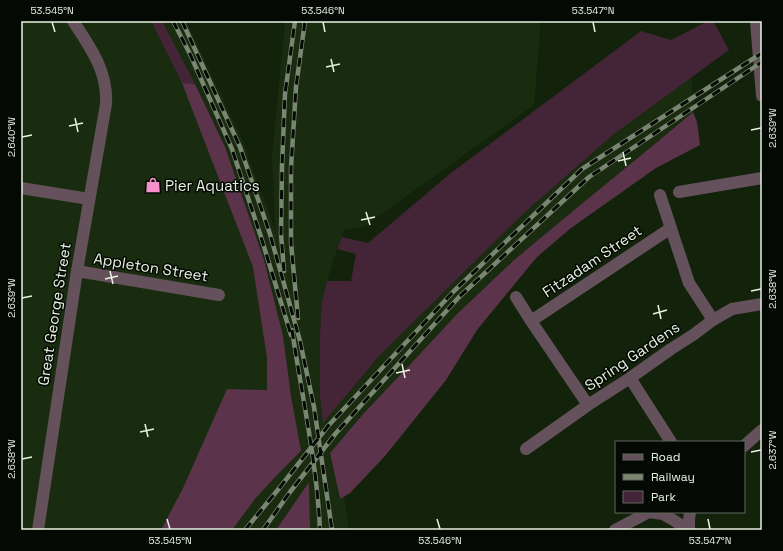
<svg xmlns="http://www.w3.org/2000/svg" width="783" height="551" viewBox="0 0 783 551" font-family="'Space Grotesk',sans-serif">
	<rect width="100%" height="100%" fill="#13220b"/>
	<path fill="#192c0f" d="M21,21H186L242,139L275,230L272,155L285,21H541L534,105L363,227L344,230L342,237L337,249L327,281L322,302L320,334V396L323,422L380,355L523,214L614,134L692,76L693,112L656,143L579,206L514,260L457,314L419,355L363,414L330,453L339,499L344,496L349,530H310L309,482L276,530H232L255,499L279,473L301,451L267,390L228,389L183,488L161,530H21Z"/>
	<g fill="#442537">
		<path d="M151,21H162L195,84L182,83Z"/>
		<path d="M708,21H713L729,50L614,134L523,214L380,355L323,423L320,396V334L322,302L327,281H351L356,254L337,249L342,237L368,243L451,173L641,31L671,40Z"/>
	</g>
	<g fill="#5b334b">
		<path d="M182,83L195,84L225,147L264,260L283,336L291,396L301,451L279,473L255,499L232,530H161L183,488L227,389L267,390V358L253,267Z"/>
		<path d="M693,112L697,122L700,145L656,168L571,228L537,257L477,330L446,380L385,456L350,493L340,499L330,453L363,414L419,355L457,314L514,260L579,206L656,143Z"/>
		<path d="M309,482L310,530H276Z"/>
	</g>
	<g fill="none" stroke-linecap="round" stroke-linejoin="round">
		<g stroke="#64515b" stroke-width="12">
			<path d="M756,21L762,96"/>
			<path d="M21,188L89,199"/>
			<path d="M679,192L762,178"/>
			<path d="M660,195L689,283L713,320"/>
			<path d="M77,271L219,295"/>
			<path d="M516,297L531,321L588,405"/>
			<path d="M531,321L671,228"/>
			<path d="M630,378L671,442"/>
			<path d="M744,446L762,430"/>
			<path d="M526,449L588,405L630,378L671,349L693,335L713,320L732,309L762,304"/>
			<path d="M649,512L663,514L670,518L689,530"/>
			<path d="M38,530L77,271L106,104C108,71 90,47 73,21"/>
			<path d="M615,530L649,512"/>
			<path d="M689,530V520L690,512"/>
		</g>
		<defs>
			<g id="rail">
				<path d="M173,21L190,54L232,149L261,237L291,335"/>
				<path d="M182,21L240,147L270,234L300,341L314,407L332,530"/>
				<path d="M284,271L281,234L282,166L285,94L295,21"/>
				<path d="M298,318L291,243V168L296,87L305,21"/>
				<path d="M292,330C302,396 317,463 320,530"/>
				<path d="M245,530L281,486L328,426L454,291L582,169L762,53"/>
				<path d="M263,530L290,492L336,433L459,297L589,177L762,62"/>
			</g>
		</defs>
		<use href="#rail" stroke="#798672" stroke-width="4.5"/>
		<use href="#rail" stroke="#040a03" stroke-width="3" stroke-dasharray="9" stroke-linecap="butt"/>
	</g>
	<path fill="none" stroke="#e7f2e2" stroke-width="1.5" d="M52,22L55,32M323,22L325,32M593,22L595,32M331,59L334,72M326,67L340,64M75,118L78,132M69,126L83,123M751,130L761,128M22,137L32,135M623,152L626,166M618,161L631,158M366,212L370,225M361,220L375,217M110,271L113,284M105,279L118,276M751,291L761,289M22,298L32,296M658,305L661,319M653,314L667,310M402,364L405,378M396,373L410,370M145,424L148,437M140,432L154,429M751,452L761,450M22,459L32,457M167,519L170,529M437,519L440,529M708,519L710,529"/>
	<defs>
		<symbol id="shop-bare" viewBox="-9 -9 18 18"><path d="M-5-2.5h2.3a2.7 3.5 0 0 1 5.4 0H5L5.5 6h-11ZM-1.5-2.5h3a1.5 2.3 0 0 0-3 0Z" fill="#f790cd" stroke="#040a03" stroke-width="2.5" paint-order="stroke"/></symbol>
	</defs>
	<g fill-rule="evenodd">
		<use href="#shop-bare" x="142" y="174" width="22" height="22"/>
	</g>
	<g text-anchor="middle" dominant-baseline="central" stroke-width="3" stroke-linejoin="round" paint-order="stroke">
		<g font-size="15" fill="#e7f2e2" stroke="#040a03" text-anchor="start">
			<text x="165" y="185">Pier Aquatics</text>
		</g>
		<g font-size="15" fill="#e7f2e2" stroke="#040a03">
			<text transform="translate(592 261) rotate(-34)">Fitzadam Street</text>
			<text transform="translate(151 267) rotate(9)">Appleton Street</text>
			<text transform="translate(54 314) rotate(-81)">Great George Street</text>
			<text transform="translate(632 356) rotate(-34)">Spring Gardens</text>
		</g>
	</g>
	<rect width="783" height="551" fill="none" stroke="#040a03" stroke-width="44"/>
	<rect x="615" y="441" width="130" height="72" fill="#040a03" stroke="#5f675c"/>
	<rect x="623" y="454" width="20" height="6" fill="#64515b" stroke="#5f675c"/>
	<text x="651" y="461" font-size="12" fill="#e7f2e2">Road</text>
	<rect x="623" y="474" width="20" height="6" fill="#798672" stroke="#5f675c"/>
	<text x="651" y="481" font-size="12" fill="#e7f2e2">Railway</text>
	<rect x="623" y="491" width="20" height="12" fill="#442537" stroke="#5f675c"/>
	<text x="651" y="501" font-size="12" fill="#e7f2e2">Park</text>
	<rect x="22" y="22" width="739" height="507" fill="none" stroke="#e7f2e2" stroke-width="1.5"/>
	<g font-size="10" text-anchor="middle" fill="#e7f2e2">
		<text x="52" y="14">53.545°N</text>
		<text x="323" y="14">53.546°N</text>
		<text x="593" y="14">53.547°N</text>
		<text transform="translate(772 128) rotate(-90)" y="4">2.639°W</text>
		<text transform="translate(11 137) rotate(-90)" y="4">2.640°W</text>
		<text transform="translate(772 289) rotate(-90)" y="4">2.638°W</text>
		<text transform="translate(11 298) rotate(-90)" y="4">2.639°W</text>
		<text transform="translate(772 450) rotate(-90)" y="4">2.637°W</text>
		<text transform="translate(11 459) rotate(-90)" y="4">2.638°W</text>
		<text x="170" y="544">53.545°N</text>
		<text x="440" y="544">53.546°N</text>
		<text x="710" y="544">53.547°N</text>
	</g>
</svg>
